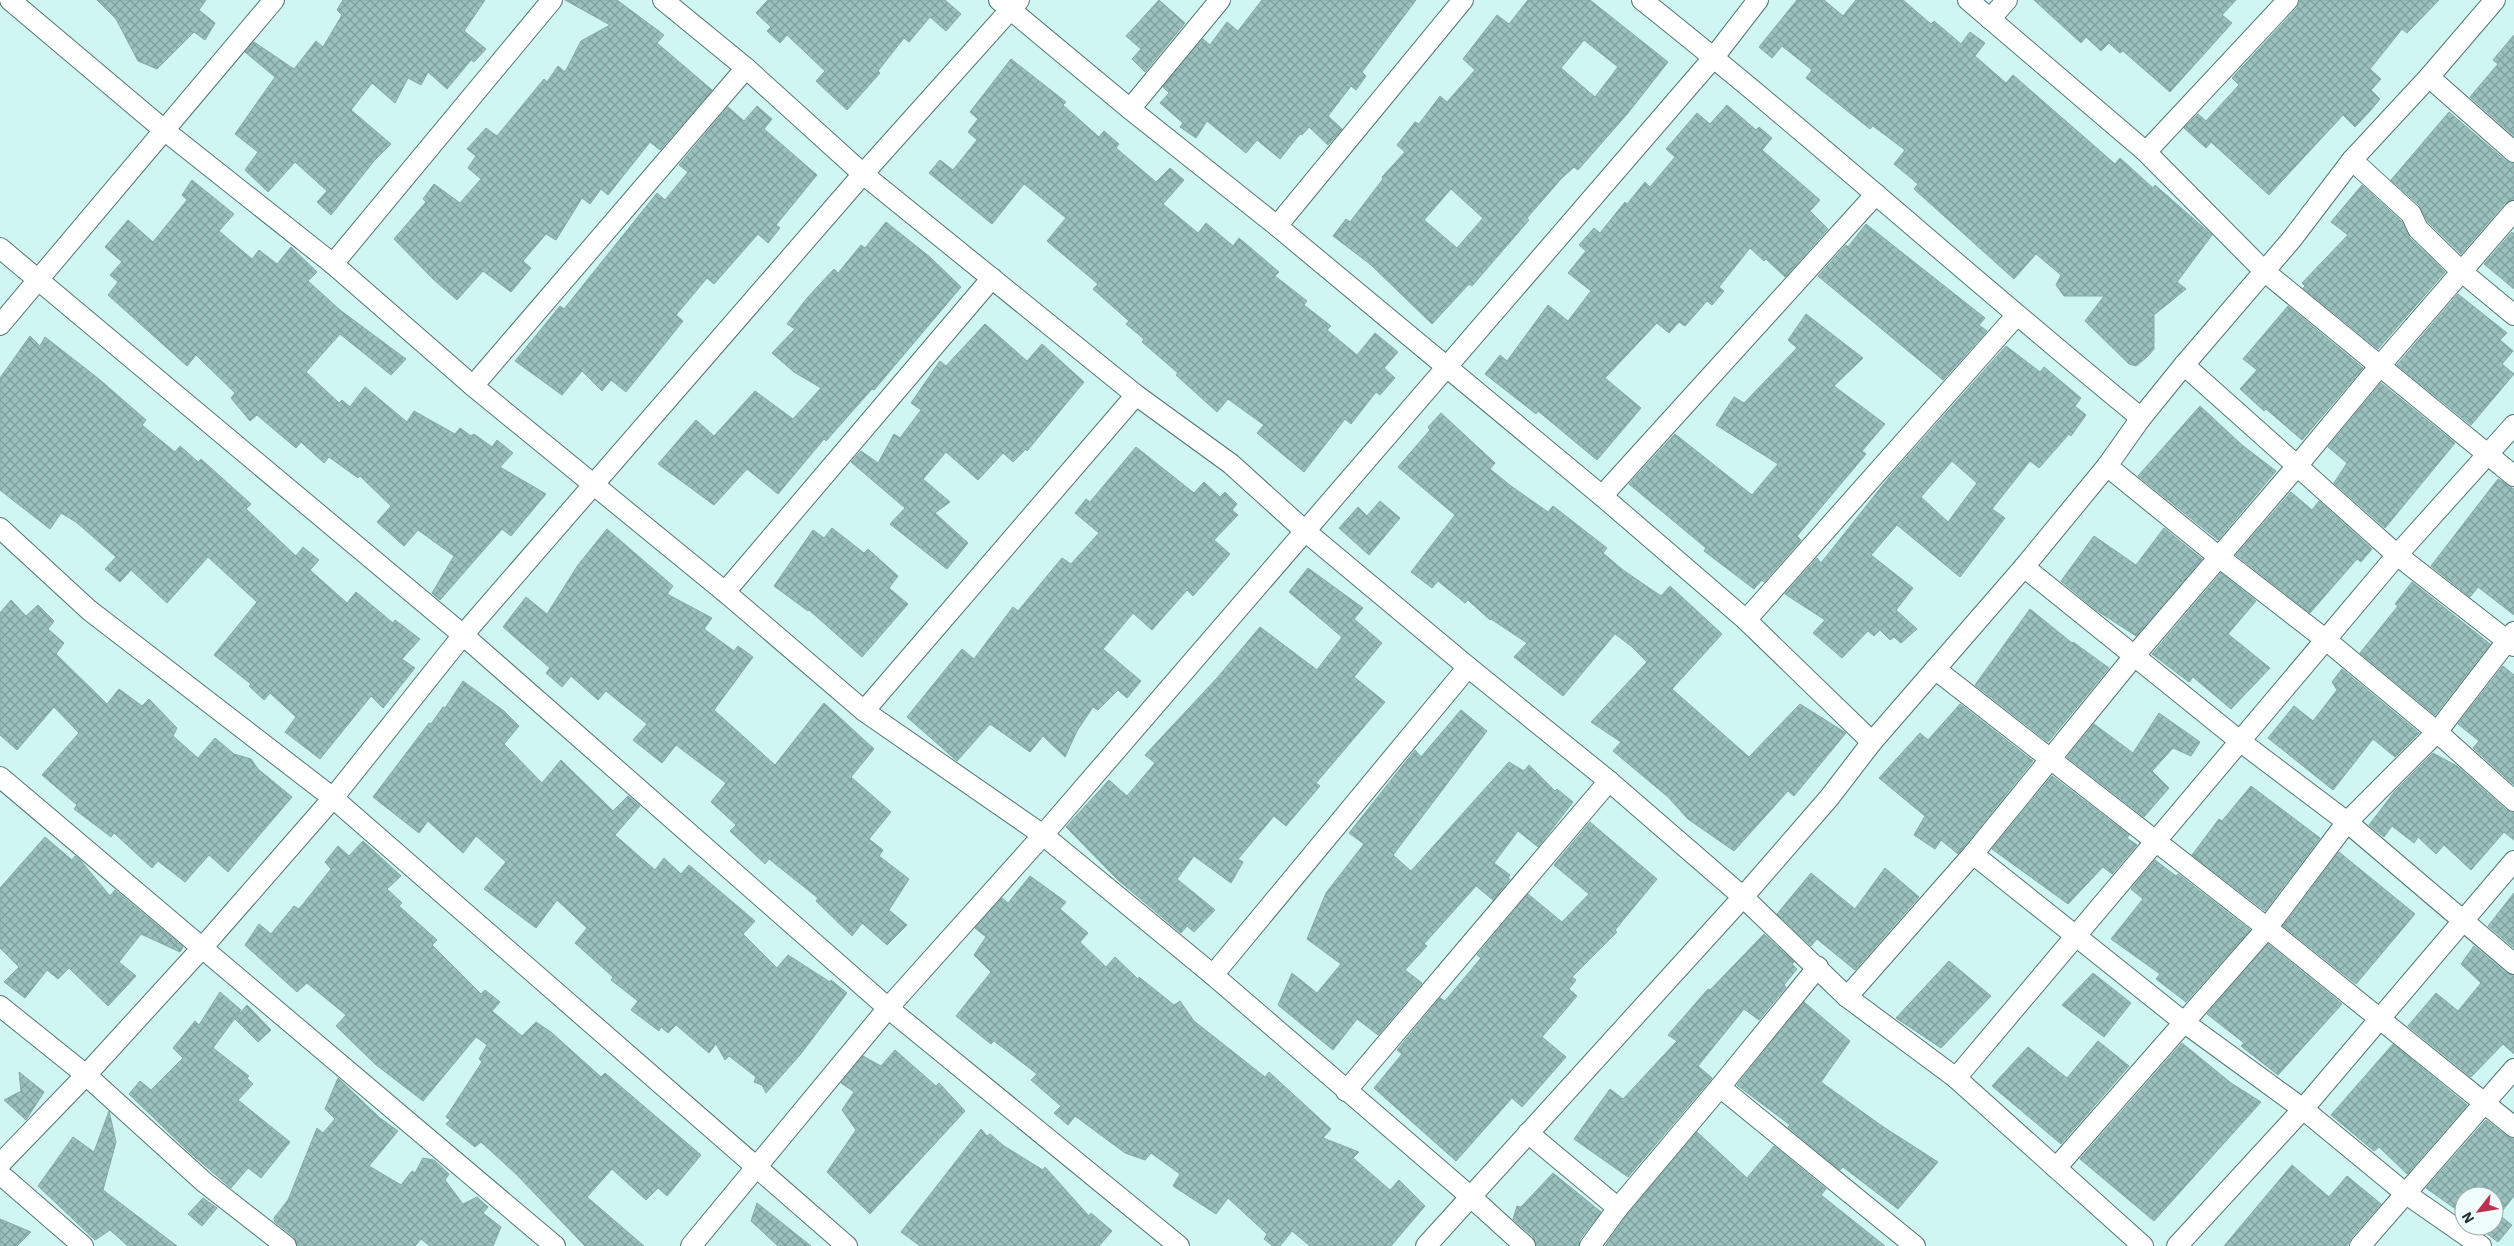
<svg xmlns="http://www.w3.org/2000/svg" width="2514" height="1246" viewBox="0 0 2514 1246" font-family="'IBM Plex Sans',sans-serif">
	<defs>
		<pattern id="building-cross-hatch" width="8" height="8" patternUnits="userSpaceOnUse" patternTransform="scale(1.25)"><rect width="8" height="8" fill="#9bc1be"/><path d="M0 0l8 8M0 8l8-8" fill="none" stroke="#7e9d9b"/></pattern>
	</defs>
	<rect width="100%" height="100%" fill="#d0f6f4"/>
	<g fill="url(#building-cross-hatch)" stroke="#84a9a7" fill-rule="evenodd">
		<path d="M97,0H206L199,10L215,23L205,40L194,32L157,69L138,61L116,19Z"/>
		<path d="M343,0H485L464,31L486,49L474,62L471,60L447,89L428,72L421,85L408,78L395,103L372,83L351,110L391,144L374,161L331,215L317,202L327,191L295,162L268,192L245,170L258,152L235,134L275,77L245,52L254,42L294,69L316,41L323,47L342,15L337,10Z"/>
		<path d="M565,0H617L664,35L657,43L712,90L660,150L650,142L608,195L601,189L590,204L582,198L556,240L546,234L523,261L531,268L511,292L483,271L457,300L433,279L394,239L426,202L423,199L434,184L460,203L481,179L468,168L476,156L467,149L486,128L497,136L544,79L547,82L558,66L565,72L581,41L610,25Z"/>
		<path d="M768,0H945L961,14L946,31L930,17L909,42L904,38L878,71L880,73L847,110L816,81L825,71L787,35L780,43L767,31L771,27L756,13Z"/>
		<path d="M1159,0L1185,23L1145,72L1132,59L1141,49L1126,36Z"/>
		<path d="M1262,0H1416L1362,72L1366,76L1356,90L1351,86L1328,116L1342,129L1328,145L1309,127L1302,135L1300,134L1280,159L1257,140L1246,153L1207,121L1196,138L1180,127L1183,123L1160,103L1169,93L1163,87L1203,39L1210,45L1227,22L1238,31Z"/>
		<path d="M1528,0H1590L1668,62L1628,113L1578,170L1574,167L1561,179L1527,218L1529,220L1472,286L1469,284L1432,324L1370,264L1333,236L1346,219L1350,222L1383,179L1382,177L1405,152L1397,145L1415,122L1419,124L1440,96L1447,102L1475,70L1463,59L1497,15L1509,24ZM1584,40L1618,67L1595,97L1561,68ZM1451,189L1483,218L1457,248L1424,220Z"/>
		<path d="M1797,0H1824L1843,16L1856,0H1903L1931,24L1934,21L1961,44L1970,32L1985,43L1975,56L2006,83L2013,75L2115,164L2120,158L2153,188L2155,185L2212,235L2177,282L2186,289L2154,315V349L2147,357L2136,366L2129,364L2085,321L2104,296H2064L2056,285L2061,275L2036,254L2014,279L1914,189L1918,184L1894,164L1905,150L1873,126L1870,129L1806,78L1812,70L1782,46L1772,58L1759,47Z"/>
		<path d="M2034,0H2236L2222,15L2232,23L2170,92L2123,51L2120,53L2109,43L2101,51L2086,37L2081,43Z"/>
		<path d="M2300,0H2439L2407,33L2402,29L2370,69L2381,79L2371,90L2380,99L2370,111L2355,127L2343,115L2269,195L2211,142L2206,148L2184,128L2198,114L2206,121L2239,85L2232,78L2297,8Z"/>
		<path d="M2514,35V136L2470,97L2498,64L2493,60Z"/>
		<path d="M1011,59L1066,102L1063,105L1099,137L1104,131L1119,144L1116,148L1156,182L1170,168L1184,180L1163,204L1198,233L1206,223L1233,246L1239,238L1279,272L1275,276L1307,301L1304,305L1331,326L1327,330L1357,355L1375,333L1398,352L1384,368L1395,378L1380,395L1376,392L1351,424L1345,419L1304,472L1257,433L1264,425L1228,399L1217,412L1176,375L1178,373L1142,342L1144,339L1126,324L1129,321L1093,289L1098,284L1047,241L1066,218L1024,184L992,224L929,173L940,160L953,170L977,140L968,132L978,119L970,112Z"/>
		<path d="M1727,105L1756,130L1759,127L1772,138L1762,150L1820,200L1810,211L1828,229L1785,277L1766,259L1764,261L1750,248L1719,287L1724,291L1712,305L1707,301L1685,326L1679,322L1669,333L1657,323L1605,378L1641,408L1597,460L1538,411L1536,414L1485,374L1500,355L1507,361L1548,305L1568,321L1591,291L1568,273L1586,251L1579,245L1594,228L1600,233L1625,202L1627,204L1645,182L1650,187L1675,157L1666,149L1697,113L1710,124Z"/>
		<path d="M757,106L772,119L764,129L817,175L776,225L780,228L768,243L758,234L714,284L707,278L676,315L683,321L626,392L611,380L602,391L582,371L562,395L515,361L560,306L564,309L657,193L665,200L688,172L679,165L728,107L744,121Z"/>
		<path d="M2449,112L2506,161L2514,164V199L2505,203L2461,254L2428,222L2419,205L2391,180Z"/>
		<path d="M192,180L234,214L219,231L252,259L259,250L277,264L291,247L317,272L308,281L340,310L406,359L391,375L340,334L306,372L339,403L342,400L350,407L365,387L407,422L414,411L455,434L460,428L471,436L474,434L492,447L497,440L513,453L500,467L546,494L511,536L502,529L440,600L432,593L454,556L418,530L404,546L377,522L391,506L360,476L358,478L329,457L324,463L301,442L296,448L257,415L250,421L231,398L235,393L196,355L187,366L108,295L118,282L110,275L122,262L105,247L128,220L153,242L187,200L182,195Z"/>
		<path d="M2362,185L2401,221L2409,237L2445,272L2378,349L2303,288L2305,286L2302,283L2348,235L2331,222Z"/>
		<path d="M886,222L930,257L961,287L874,390L872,389L826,441L824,439L778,494L747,469L714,505L658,464L696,420L714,436L755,391L793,419L821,388L794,372L772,353L795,329L787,324L807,298L834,269L838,273L861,245L865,248Z"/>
		<path d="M1866,224L1985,318L1979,325L1987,331L1943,380L1818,276L1846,245L1848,247Z"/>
		<path d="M2512,232L2514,234V289L2484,264Z"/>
		<path d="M2458,294L2507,333L2500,340L2513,351L2502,364L2514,374L2471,425L2397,365Z"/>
		<path d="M2288,306L2363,368L2302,440L2266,409L2264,411L2240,389L2257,370L2243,359Z"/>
		<path d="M1806,314L1863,358L1834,386L1885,424L1862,451L1866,454L1797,536L1801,540L1764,582L1762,580L1754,589L1704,551L1706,548L1629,484L1675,434L1752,495L1778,464L1716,425L1734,397L1744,403L1797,348L1788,340Z"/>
		<path d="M985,324L1027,361L1042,344L1084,382L1027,451L1026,449L1013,462L1003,453L978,480L946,452L923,479L950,502L935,513L968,543L947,569L890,524L905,508L851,462L861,451L878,463L894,434L900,438L921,410L911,403L940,361L946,366Z"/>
		<path d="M30,336L40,346L45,337L99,379L146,420L142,425L175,452L180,446L198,462L201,459L251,504L246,509L296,556L303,547L319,560L310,570L347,603L356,592L393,623L395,620L420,639L402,659L415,668L383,708L371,696L320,759L285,732L296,717L270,693L264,700L249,686L251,684L214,655L257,602L208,557L167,603L131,570L120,582L105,569L116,557L76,522L61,513L50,529L0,490V378Z"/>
		<path d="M2006,346L2040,372L2044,367L2081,398L2075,406L2086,415L2071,436L2069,434L2039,468L2030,461L1992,509L2005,518L1960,577L1897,525L1871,555L1913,588L1896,610L1917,629L1901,643L1894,637L1890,640L1880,630L1874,636L1868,631L1842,658L1813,633L1825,620L1785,594L1817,558L1821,563L1890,476ZM1952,461L1977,483L1948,522L1921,497Z"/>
		<path d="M2381,383L2455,443L2385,528L2334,483L2347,463L2328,447Z"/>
		<path d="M2200,406L2242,445L2276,471L2218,540L2138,476Z"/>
		<path d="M1441,413L1495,463L1490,469L1511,486L1548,512L1553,506L1607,548L1603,553L1623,570L1661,596L1670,586L1722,634L1672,689L1749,757L1800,704L1846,733L1794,796L1788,791L1734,851L1688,819L1668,797L1613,751L1621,742L1591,722L1647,662L1631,646L1615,634L1563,696L1514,657L1527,643L1491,619L1490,620L1468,600L1465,603L1438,581L1432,588L1411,572L1455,515L1398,467L1430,430L1428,427Z"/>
		<path d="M1136,447L1194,493L1204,482L1220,497L1225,492L1237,504L1232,510L1238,515L1214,540L1230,554L1193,596L1187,590L1152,630L1133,613L1103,649L1141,681L1127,698L1118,690L1098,710L1093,707L1077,731L1065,757L1043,736L1030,752L990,724L957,761L907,717L962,649L974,659L1013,607L1018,611L1062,558L1071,564L1099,533L1075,513L1086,499L1090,502Z"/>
		<path d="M2498,479L2514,489V615L2478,587L2470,597L2431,566Z"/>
		<path d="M2291,492L2312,510L2319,501L2372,549L2361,562L2357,559L2310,613L2236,555Z"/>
		<path d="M1380,501L1400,518L1369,555L1339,528L1358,507L1367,516Z"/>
		<path d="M832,528L864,553L868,549L898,576L889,588L908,604L862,657L809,610L808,611L774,586L813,530L824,538Z"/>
		<path d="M2164,528L2202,559L2136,636L2096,610L2061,581L2094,536L2136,565Z"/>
		<path d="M607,529L673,586L667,594L712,618L704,629L734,651L738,646L753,657L714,710L775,765L824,703L874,749L851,777L891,812L869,839L883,850L879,856L909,879L889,910L907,925L887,945L862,923L852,936L816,901L818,898L769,859L765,864L730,831L736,825L711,802L726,783L676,745L662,763L633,740L647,724L606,691L598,700L571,676L562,687L546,673L550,668L503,627L526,597L547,614L578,565Z"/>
		<path d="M1308,568L1363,608L1354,619L1382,643L1354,677L1385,702L1316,783L1320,786L1286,826L1274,816L1238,859L1243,862L1231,883L1194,856L1177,879L1215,910L1194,932L1187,926L1181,933L1118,880L1066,827L1109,780L1127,796L1155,763L1145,755L1217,678L1260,627L1317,670L1342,637L1289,592Z"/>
		<path d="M2221,573L2256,601L2228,634L2270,668L2231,709L2193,677L2189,682L2152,654Z"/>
		<path d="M2412,582L2490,644L2435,715L2360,653L2398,606L2395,604Z"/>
		<path d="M11,600L26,616L38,605L54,621L48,629L64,643L56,654L107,704L119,689L142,706L149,699L177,728L173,736L198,758L215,738L234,754L251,759L258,769L292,797L228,872L209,855L185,882L158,861L152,868L114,833L111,837L74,809L77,805L42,775L79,733L54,707L17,750L0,735V613Z"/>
		<path d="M2030,609L2072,643L2073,642L2109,668L2048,742L1975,685Z"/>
		<path d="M2503,666L2514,675V785L2473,748L2479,741L2458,724Z"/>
		<path d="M2342,669L2419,733L2395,757L2373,739L2333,790L2268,738L2294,706L2313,721L2337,690L2332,682Z"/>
		<path d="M463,681L504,711L519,726L504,744L542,783L561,760L613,811L628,796L640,806L615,835L655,870L664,858L681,874L689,865L755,921L743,934L777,968L788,955L830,982L831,980L847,993L800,1055L766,1093L762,1085L754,1082L756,1077L729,1056L725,1060L716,1044L709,1053L676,1025L668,1033L661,1027L659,1031L631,1010L638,1001L611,980L613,977L575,943L587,928L557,900L536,928L484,889L506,862L476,836L463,853L428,821L419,833L373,797L429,723L431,724L443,707L445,708Z"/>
		<path d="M1960,704L2033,761L1958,854L1941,840L1935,849L1914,835L1925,816L1879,778L1920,733L1928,740Z"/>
		<path d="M1461,710L1487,731L1393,855L1411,871L1509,762L1524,771L1529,765L1555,791L1557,789L1573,802L1538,847L1518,831L1494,863L1510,875L1508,878L1510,879L1493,900L1476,886L1424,944L1427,946L1405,970L1422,983L1378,1035L1357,1019L1333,1050L1278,1005L1292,973L1317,993L1341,964L1307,939L1326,893L1364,844L1349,833L1415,750L1421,757Z"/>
		<path d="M2159,713L2200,742L2191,756L2173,748L2152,771L2169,788L2144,817L2067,757L2094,724L2133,753Z"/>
		<path d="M2433,753L2457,766L2506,810L2514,813V840L2504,832L2471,870L2444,845L2436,854L2418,837L2414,843L2392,826L2384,837L2369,825L2395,791Z"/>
		<path d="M2052,776L2129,835L2127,838L2137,845L2112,874L2103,867L2068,904L1992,849Z"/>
		<path d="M2251,786L2320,838L2265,911L2192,855L2219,819L2222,821Z"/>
		<path d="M1590,822L1657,879L1615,930L1617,932L1572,977L1576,980L1569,989L1577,996L1542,1037L1566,1057L1522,1107L1512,1098L1456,1161L1374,1088L1402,1054L1397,1050L1440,998L1445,1001L1481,958L1477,955L1528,894L1562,922L1589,894L1554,865Z"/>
		<path d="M45,837L72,860L75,856L81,861L110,896L115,890L183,947L180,952L141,934L119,962L136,976L108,1006L69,968L58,979L47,970L25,998L4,982L19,967L0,948V888Z"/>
		<path d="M363,841L401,876L387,889L402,903L399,906L437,940L432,945L481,994L485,990L500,1002L492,1011L522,1036L536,1022L551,1032L601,1077L605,1073L701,1155L667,1196L658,1188L646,1200L612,1169L587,1197L644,1246H585L516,1174L481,1142L475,1147L446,1124L450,1120L446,1117L482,1062L479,1059L487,1045L476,1037L423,1101L375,1064L336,1026L346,1015L307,983L297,992L245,945L259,924L271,934L294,906L299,909L331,869L325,862L338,846L349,856Z"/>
		<path d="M2339,852L2415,914L2356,984L2283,926Z"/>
		<path d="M2155,860L2176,876L2178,874L2250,930L2186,1002L2156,979L2160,974L2111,939L2143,899L2131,889Z"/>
		<path d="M1885,868L1919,897L1855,970L1817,939L1811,946L1777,914L1811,873L1855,909Z"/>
		<path d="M1030,876L1066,902L1060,909L1088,933L1080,942L1106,967L1115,957L1138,979L1139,977L1174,1005L1180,1001L1194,1021L1265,1077L1269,1072L1331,1129L1323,1138L1359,1152L1353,1158L1390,1190L1399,1180L1425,1206L1391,1246H1310L1292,1231L1280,1246H1273L1264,1239L1267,1234L1228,1198L1216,1214L1173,1186L1180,1174L1151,1153L1145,1160L1125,1153L1075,1116L1068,1125L1054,1113L1061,1106L1031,1080L1037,1074L994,1041L991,1044L956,1016L991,972L974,955L986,937L975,928L1002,898L1008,903Z"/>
		<path d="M2514,893V948L2488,926Z"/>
		<path d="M1764,934L1794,962L1792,964L1797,969L1784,985L1786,987L1759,1020L1744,1009L1698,1066L1712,1078L1628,1177L1574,1139L1610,1089L1623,1099L1677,1041L1668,1035L1708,989L1710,990Z"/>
		<path d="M2268,944L2342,1004L2278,1075L2241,1046L2244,1043L2207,1014Z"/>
		<path d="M2474,946L2506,973L2514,976V1054L2503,1044L2471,1077L2408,1026L2436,993L2458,1011L2481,983L2461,964Z"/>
		<path d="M1949,961L1991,996L1941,1048L1896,1018Z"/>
		<path d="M2093,973L2131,1003L2104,1037L2062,1005Z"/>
		<path d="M220,992L241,1010L213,1048L249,1076L247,1078L253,1084L238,1100L290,1142L261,1178L248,1168L231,1188L188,1151L129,1094L140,1081L151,1090L183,1058L173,1048L195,1021L199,1025Z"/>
		<path d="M1804,1002L1850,1041L1821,1082L1882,1126L1938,1162L1898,1209L1843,1167L1840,1170L1788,1127L1790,1125L1737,1085Z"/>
		<path d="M247,1005L271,1030L258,1042L235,1019Z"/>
		<path d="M2098,1041L2129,1066L2061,1144L1992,1086L2028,1047L2067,1078Z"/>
		<path d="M2182,1043L2231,1083L2261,1102L2154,1221L2080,1159Z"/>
		<path d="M2393,1044L2467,1105L2407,1174L2379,1147L2374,1151L2331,1115Z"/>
		<path d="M895,1050L936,1086L939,1083L965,1111L870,1214L827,1172L856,1130L842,1110L854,1092L841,1083L863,1056L881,1066Z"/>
		<path d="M19,1072L44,1092L26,1120L4,1100L21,1091Z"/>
		<path d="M338,1078L380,1118L398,1131L369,1166L401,1185L412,1171L415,1173L423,1158L434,1160L449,1174L445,1180L463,1204L477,1197L488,1207L483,1213L501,1227L493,1246H430L421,1239L415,1246H298L294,1237L275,1222L274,1218L288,1200L317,1128L323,1133L335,1119L325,1109Z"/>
		<path d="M109,1111L116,1142L103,1190L177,1246H128L110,1230L95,1240L38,1186L73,1137L94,1152Z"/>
		<path d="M2486,1120L2507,1136L2514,1139V1196L2499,1215L2512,1225L2498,1242L2477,1226H2494V1196H2464V1215L2426,1188Z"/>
		<path d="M981,1129L987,1136L990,1134L1004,1146L1043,1170L1045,1167L1089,1216L1091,1213L1112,1231L1099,1246H920L901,1232Z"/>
		<path d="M1697,1132L1747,1178L1774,1146L1826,1189L1821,1195L1885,1246H1605L1627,1215Z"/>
		<path d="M2292,1165L2329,1197L2347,1176L2381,1204L2351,1238L2347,1246H2224Z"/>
		<path d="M1553,1173L1601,1212L1580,1239L1578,1246H1537L1533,1237L1513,1219L1517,1206L1521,1207Z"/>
		<path d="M203,1198L217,1208L202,1226L188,1214Z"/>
		<path d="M757,1203L811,1246H778L751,1221Z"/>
		<path d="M0,1219L31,1232L17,1246H0Z"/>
	</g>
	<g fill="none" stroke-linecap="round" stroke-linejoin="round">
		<defs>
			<g id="minor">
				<path d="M10,0L164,130L333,264L473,386L725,592L864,711L1043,835L1213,975L1471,1197L1525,1246"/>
				<path d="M663,0L746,68L863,174L1136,395L1231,464L1305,531L1468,667L1609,781L1743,897L1847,997L1956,1078L2143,1246"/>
				<path d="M999,0L1130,109L1277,226L1602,496L1746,620L1872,742"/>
				<path d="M1642,0C1812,135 1973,281 2141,418"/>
				<path d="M1968,0L2146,152L2264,271L2514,476"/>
				<path d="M1990,19L2007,0"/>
				<path d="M2429,77L2514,152"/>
				<path d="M1130,109L1220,0"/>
				<path d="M2146,152L2288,0"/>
				<path d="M2352,160L2411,214L2418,229L2462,272L2514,315"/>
				<path d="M1277,226L1463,0"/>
				<path d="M0,248L463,635L888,1008L1179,1246"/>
				<path d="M333,264L552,0"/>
				<path d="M0,325L274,0"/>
				<path d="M2184,365L2397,555L2514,646"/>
				<path d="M473,386L746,68"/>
				<path d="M2107,466L2219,557L2326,640L2437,732L2514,801"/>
				<path d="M1602,496L1876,194"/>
				<path d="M0,528L89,610L333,798L847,1246"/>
				<path d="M2024,567L2241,742L2347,822L2514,964"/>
				<path d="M725,592L992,278"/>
				<path d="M1746,620L2016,316"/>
				<path d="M1935,669L2267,928L2514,1127"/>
				<path d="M864,711L1136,395"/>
				<path d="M0,777L555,1246"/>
				<path d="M1973,854L2185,1023L2303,1109L2405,1193L2481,1246"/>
				<path d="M1213,975L1468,667"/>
				<path d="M1847,997L1973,854L2135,655L2297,466L2379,367L2514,211"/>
				<path d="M0,1006L86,1075L204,1182L286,1246"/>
				<path d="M1956,1078L2397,555L2514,425"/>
				<path d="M1720,1087L1915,1246"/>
				<path d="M1346,1091L1609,781"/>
				<path d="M1528,1133L1618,1208"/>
				<path d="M0,1164L86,1075L202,948L333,798L463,635L863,174L1019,0"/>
				<path d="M2056,1168L2267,928L2347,822L2437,732L2514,632"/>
				<path d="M0,1174L83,1246"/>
				<path d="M691,1246L888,1008L1043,835L1714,57L1758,0"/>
				<path d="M1426,1246L1743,897L1829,798L1872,742L2024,567L2107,466L2141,418L2184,365L2292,239L2352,160L2429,77L2495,0"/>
				<path d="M1590,1246L1618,1208L1720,1087L1818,967"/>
				<path d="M2177,1246L2303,1109L2514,861"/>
				<path d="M2360,1246L2514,1069"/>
			</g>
		</defs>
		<use href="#minor" stroke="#527573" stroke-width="22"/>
		<use href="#minor" stroke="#fff" stroke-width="20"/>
	</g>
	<g transform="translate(2479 1211) rotate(239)"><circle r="24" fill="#effefd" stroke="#9cabaa"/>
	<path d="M0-4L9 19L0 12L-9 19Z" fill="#bf2f52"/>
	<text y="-8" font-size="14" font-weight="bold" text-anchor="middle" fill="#202f2e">N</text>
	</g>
</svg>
